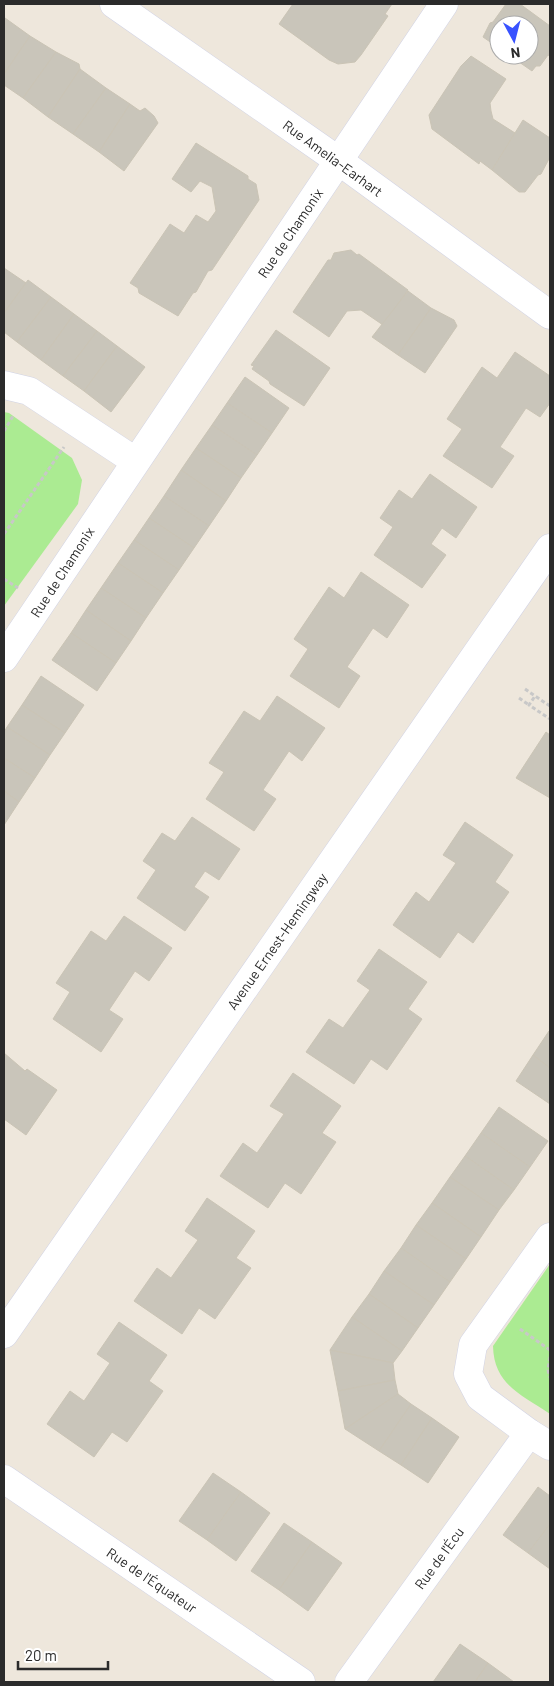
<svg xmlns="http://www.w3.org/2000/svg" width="554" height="1686" viewBox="0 0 554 1686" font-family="Barlow,sans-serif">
	<rect width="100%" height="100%" fill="#eee7dc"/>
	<g fill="#abeb92">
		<path d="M4,412L9,413L72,458L82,480L78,504L4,606Z"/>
		<path d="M550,1264V1414C521,1394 494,1385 493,1346Z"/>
	</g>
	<g fill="#c9c5ba" stroke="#cac4b5">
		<path d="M293,4H392L385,14L388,16L361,55L355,62L338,64L329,60L279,24Z"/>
		<path d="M506,4H520L550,26V56L548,55L540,66H536L532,71L509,55H529V25H499V48L483,37L490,23L493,22Z"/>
		<path d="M5,18L30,36L4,74V20Z"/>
		<path d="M30,36L56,52L23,98L4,85V74Z"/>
		<path d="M56,52L79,64L80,69L48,117L23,98Z"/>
		<path d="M471,56L506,79L490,103L491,111L493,119L515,133L492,170L480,161L479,164L432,129L429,115L461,66Z"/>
		<path d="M80,69L106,88L73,134L48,117Z"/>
		<path d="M106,88L130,104L99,152L73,134Z"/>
		<path d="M130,104L140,111L145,108L154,116L158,123L124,171L99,152Z"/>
		<path d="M523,120L550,138V157L541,174L538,175L525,192H519L492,170Z"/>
		<path d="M196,143L248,176V179L256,184L259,200L212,270L208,271L196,292L193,293L178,316L139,293L138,288L130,283L170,224L184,233L196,215L208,222L216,211L212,187L200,181L191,192L172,179Z"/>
		<path d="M351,250L357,255L359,254L408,290L383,325L361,310L347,311L329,337L293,312L328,260H331L334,253Z"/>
		<path d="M4,268L26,283L4,313Z"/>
		<path d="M28,280L51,297L17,342L4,332V313Z"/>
		<path d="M408,291L431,308L398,355L372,337Z"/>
		<path d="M51,297L74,314L41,360L17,342Z"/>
		<path d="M431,308L454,320L457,326L425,373L398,355Z"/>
		<path d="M74,314L97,331L63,376L41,360Z"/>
		<path d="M276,330L330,368L304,406L270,384L269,381L252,369L254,366L251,365Z"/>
		<path d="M97,331L117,346L84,391L63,376Z"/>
		<path d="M117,346L145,367L111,412L84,391Z"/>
		<path d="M515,352L550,376V403L540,417L526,408L500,447L514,456L492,488L443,456L462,429L447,419L482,367L497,378Z"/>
		<path d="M245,377L289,408L272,433L227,403Z"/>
		<path d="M227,403L272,433L257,455L212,425Z"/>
		<path d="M212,425L257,455L241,478L196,448Z"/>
		<path d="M196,448L241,478L226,501L181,470Z"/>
		<path d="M181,470L226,501L209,526L164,496Z"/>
		<path d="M430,474L477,507L456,538L442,528L431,544L446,555L422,588L374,555L393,527L380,518L399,490L412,499Z"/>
		<path d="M164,496L209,526L194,548L149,518Z"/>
		<path d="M149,518L194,548L179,570L134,540Z"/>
		<path d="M134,540L179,570L163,593L118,563Z"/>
		<path d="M118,563L163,593L146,618L101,588Z"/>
		<path d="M361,572L409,605L387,638L373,628L347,667L360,676L339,708L290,676L308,649L294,639L329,587L344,598Z"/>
		<path d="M101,588L146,618L131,641L86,610Z"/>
		<path d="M86,610L131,641L116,663L71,633Z"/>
		<path d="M71,633L116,663L97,691L52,660Z"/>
		<path d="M41,676L84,705L65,733L22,705Z"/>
		<path d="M277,696L325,728L302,761L289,751L263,790L276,799L254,831L206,799L224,772L209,763L244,711L260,721Z"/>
		<path d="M22,705L65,733L50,755L7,727Z"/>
		<path d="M7,727L50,755L35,778L4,758V732Z"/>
		<path d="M546,732L550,735V798L516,778Z"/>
		<path d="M4,758L35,778L19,802L4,791Z"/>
		<path d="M4,791L19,802L4,825Z"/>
		<path d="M192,817L240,849L219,880L205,871L194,887L209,897L185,931L137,898L156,870L143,861L162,833L175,841Z"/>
		<path d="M465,822L513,855L495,882L509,892L473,943L458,932L440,958L393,925L416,892L429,902L456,863L443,855Z"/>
		<path d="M124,916L172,948L149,981L135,971L109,1010L123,1019L101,1052L53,1019L70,992L56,983L91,931L106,941Z"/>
		<path d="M379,949L427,982L408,1009L422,1019L387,1070L371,1059L354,1084L306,1052L329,1019L343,1028L370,990L357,981Z"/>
		<path d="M549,1031L550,1032V1068L533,1055Z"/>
		<path d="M4,1053L25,1071L27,1069L57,1090L26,1135L4,1119Z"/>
		<path d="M533,1055L550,1068V1104L516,1081Z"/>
		<path d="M293,1073L341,1106L322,1133L336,1142L301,1194L285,1183L268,1208L220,1176L243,1143L257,1153L284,1114L270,1106Z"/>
		<path d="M499,1107L548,1141L530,1167L481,1133Z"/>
		<path d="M481,1133L530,1167L514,1190L465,1156Z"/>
		<path d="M465,1156L514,1190L499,1210L450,1177Z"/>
		<path d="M450,1177L499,1210L481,1237L432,1203Z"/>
		<path d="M207,1198L255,1231L236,1258L251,1268L215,1319L199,1308L182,1334L134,1301L157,1268L171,1278L198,1240L185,1231Z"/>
		<path d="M432,1203L481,1237L466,1259L416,1225Z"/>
		<path d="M416,1225L466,1259L450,1282L401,1248Z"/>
		<path d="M401,1248L450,1282L434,1305L384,1271Z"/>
		<path d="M384,1271L434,1305L418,1328L369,1294Z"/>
		<path d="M369,1294L418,1328L402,1351L352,1317Z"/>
		<path d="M352,1317L402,1351L393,1363L330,1350Z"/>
		<path d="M119,1322L167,1355L149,1381L163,1391L127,1442L112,1432L94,1457L47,1424L70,1391L84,1401L110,1363L97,1354Z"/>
		<path d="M330,1350L393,1363L395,1380L338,1391Z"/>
		<path d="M395,1380L398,1394L345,1429L338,1391Z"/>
		<path d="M398,1394L411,1404L379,1451L345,1429Z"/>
		<path d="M411,1404L432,1418L401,1465L379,1451Z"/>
		<path d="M432,1418L459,1437L428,1483L401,1465Z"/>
		<path d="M213,1473L241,1492L207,1540L179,1521Z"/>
		<path d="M538,1487L550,1496V1524L528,1553L503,1535Z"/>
		<path d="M241,1492L270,1513L236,1561L207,1540Z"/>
		<path d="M284,1523L312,1542L279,1590L251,1571Z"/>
		<path d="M550,1524V1569L528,1553Z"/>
		<path d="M312,1542L342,1563L308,1611L279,1590Z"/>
		<path d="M460,1644L488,1663L475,1682H433Z"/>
		<path d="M488,1663L514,1682H475Z"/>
	</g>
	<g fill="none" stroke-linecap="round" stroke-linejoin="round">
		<defs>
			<g id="minor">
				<path d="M114,4L339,161L550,315"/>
				<path d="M4,385L29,391L135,461"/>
				<path d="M4,658L444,4"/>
				<path d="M550,1237L473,1345L468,1374L480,1397L529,1433L550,1446"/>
				<path d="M4,1334L550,548"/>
				<path d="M4,1479L301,1682"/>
				<path d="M349,1682L529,1433"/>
			</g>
		</defs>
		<use href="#minor" stroke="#d1d3e5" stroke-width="29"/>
		<g stroke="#c8c8c8" stroke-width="3" stroke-dasharray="4 2.5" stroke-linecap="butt">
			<path d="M4,431L13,416"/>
			<path d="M4,534L64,447"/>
			<path d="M4,579L18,588"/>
			<path d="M525,689L535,696"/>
			<path d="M519,698L529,705"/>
			<path d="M550,706L535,696L529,705L550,719"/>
			<path d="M520,1329L550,1350"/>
			<path d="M550,1357L548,1370L550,1378"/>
		</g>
		<use href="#minor" stroke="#fff" stroke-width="28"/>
	</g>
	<g text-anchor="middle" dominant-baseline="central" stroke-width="4.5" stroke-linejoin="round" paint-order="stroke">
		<g font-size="14" fill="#2b2b2b" stroke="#fff">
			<text transform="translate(333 158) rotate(36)">Rue Amelia-Earhart</text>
			<text transform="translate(290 233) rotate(-56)">Rue de Chamonix</text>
			<text transform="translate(62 572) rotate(-57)">Rue de Chamonix</text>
			<text transform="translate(277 941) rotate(-55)">Avenue Ernest-Hemingway</text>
			<text transform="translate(439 1558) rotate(-54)">Rue de l'Écu</text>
			<text transform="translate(152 1580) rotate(34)">Rue de l'Équateur</text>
		</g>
	</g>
	<rect width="554" height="1686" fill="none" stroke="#2b2b2b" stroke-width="10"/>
	<g transform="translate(514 40) rotate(173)"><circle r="24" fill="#ffffff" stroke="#aaaaaa"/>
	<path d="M0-4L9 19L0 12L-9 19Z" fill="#3852ff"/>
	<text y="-8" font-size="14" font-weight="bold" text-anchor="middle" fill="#2b2b2b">N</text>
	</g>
	<path d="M18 1661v8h90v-8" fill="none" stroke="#2b2b2b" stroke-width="2.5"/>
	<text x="25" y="1661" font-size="15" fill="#2b2b2b" stroke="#ffffff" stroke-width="4" paint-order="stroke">20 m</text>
</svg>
